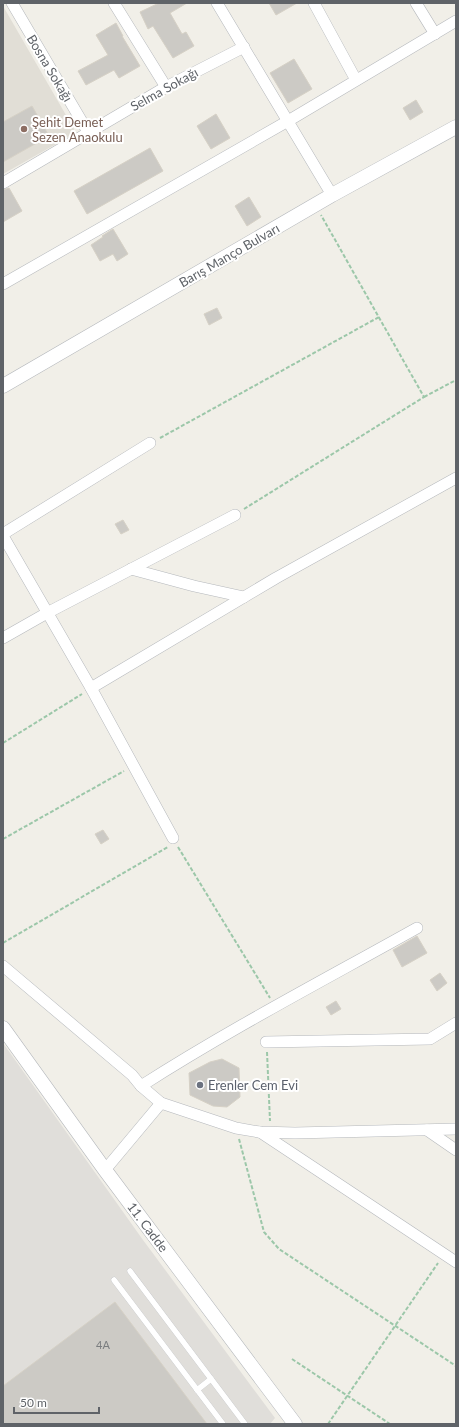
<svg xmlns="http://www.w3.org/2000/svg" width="459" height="1427" viewBox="0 0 459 1427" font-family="Lato,sans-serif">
	<rect width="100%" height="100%" fill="#f1efe8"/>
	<path fill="#e0deda" d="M3,1043L143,1240L275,1418L270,1424H3Z"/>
	<path fill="#e1ded6" d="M3,6L74,129L72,135L3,174Z"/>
	<g fill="#cccac5" stroke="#d6d1c6">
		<path d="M159,3H187L170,13L182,34L186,32L194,46L173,58L153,26L148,29L140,12Z"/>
		<path d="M269,3H297L276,15Z"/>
		<path d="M116,23L123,36H122L140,66L119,78L114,70L86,85L78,71L108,55L96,35Z"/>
		<path d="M294,59L312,89L288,103L270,73Z"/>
		<path d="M416,100L423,112L410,120L403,108Z"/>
		<path d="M32,106L49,136L3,162V122Z"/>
		<path d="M216,114L230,138L211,149L197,126Z"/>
		<path d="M150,148L163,171L87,214L74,191Z"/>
		<path d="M9,188L22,211L3,222V190Z"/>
		<path d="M249,197L261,217L247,226L235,206Z"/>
		<path d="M113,229L128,254L117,261L113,254L100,261L91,245L103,237L102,236Z"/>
		<path d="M217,308L222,318L209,325L204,314Z"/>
		<path d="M123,520L129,530L121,534L115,524Z"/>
		<path d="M103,830L109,839L101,844L95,834Z"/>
		<path d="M417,936L427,953L402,967L393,950Z"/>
		<path d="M440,973L447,983L437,991L430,980Z"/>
		<path d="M336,1001L341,1009L331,1015L326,1007Z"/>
		<path d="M222,1059L239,1068L240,1097L227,1107L213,1106L190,1095L189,1073L210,1062Z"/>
		<path d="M115,1302L207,1424H3V1386Z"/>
	</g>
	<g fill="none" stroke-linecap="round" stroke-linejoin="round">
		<defs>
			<g id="service">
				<path d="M130,1271L245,1424"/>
				<path d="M114,1280L223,1424"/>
				<path d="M197,1390L211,1379"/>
			</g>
			<g id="minor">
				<path d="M12,3L88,132"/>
				<path d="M114,3L166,87"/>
				<path d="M217,3L332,195"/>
				<path d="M314,3L356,80"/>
				<path d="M416,3L435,34"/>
				<path d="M3,183L166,87L244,47"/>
				<path d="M3,284L288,121L456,21"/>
				<path d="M3,534L150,443"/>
				<path d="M3,536L91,688L173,838"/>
				<path d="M131,569L194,586L244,597"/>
				<path d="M3,638L47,613L235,515"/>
				<path d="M91,688L276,578L456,478"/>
				<path d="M3,966L132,1075L141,1086L161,1103L236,1128L259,1132L295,1133L456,1129"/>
				<path d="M266,1042L430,1039L456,1023"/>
				<path d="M141,1086C230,1029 324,980 417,928"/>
				<path d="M427,1130L456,1150"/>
				<path d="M260,1132L456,1262"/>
				<path d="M105,1170L161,1103"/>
			</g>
			<g id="tertiary">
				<path d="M3,386L332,195L456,127"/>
				<path d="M3,1028L105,1170L295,1424"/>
			</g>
		</defs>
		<use href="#service" stroke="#b5b8bc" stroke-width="6"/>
		<use href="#minor" stroke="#b5b8bc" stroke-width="12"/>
		<use href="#tertiary" stroke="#b5b8bc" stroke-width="15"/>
		<g stroke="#9cc7a9" stroke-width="2" stroke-dasharray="4 2" stroke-linecap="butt">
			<path d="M424,397L456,380"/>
			<path d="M160,438L379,317"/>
			<path d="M244,509L424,397L321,215"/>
			<path d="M3,743L82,694"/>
			<path d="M3,839L124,771"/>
			<path d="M178,847L270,998"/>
			<path d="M3,943L168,847"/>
			<path d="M267,1052L270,1121"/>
			<path d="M239,1139L264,1232L279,1249L456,1366"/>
			<path d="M292,1359L390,1424"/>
			<path d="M328,1424L438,1263"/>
		</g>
		<use href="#service" stroke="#fff" stroke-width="5.5"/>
		<use href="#minor" stroke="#fff" stroke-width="11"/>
		<use href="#tertiary" stroke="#fff" stroke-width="14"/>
	</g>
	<circle fill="#8d6e63" stroke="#fff" stroke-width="1.5" cx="24" cy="129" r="4"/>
	<circle fill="#6b7280" stroke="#fff" stroke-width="1.5" cx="200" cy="1085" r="4"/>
	<g text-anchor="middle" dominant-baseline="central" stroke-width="4" stroke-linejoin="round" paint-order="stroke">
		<g font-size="11" fill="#7a7d7f">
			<text x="103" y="1344">4A</text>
		</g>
		<g font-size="13" fill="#5f6368" stroke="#fff">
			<text transform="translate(50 68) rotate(59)">Bosna Sokağı</text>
			<text transform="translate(164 89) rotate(-29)">Selma Sokağı</text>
			<text transform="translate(229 255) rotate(-30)">Barış Manço Bulvarı</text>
			<text transform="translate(148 1227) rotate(53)">11. Cadde</text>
		</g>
		<g font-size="13" fill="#785e54" stroke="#fff" text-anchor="start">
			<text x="32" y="122">Şehit Demet<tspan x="32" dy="15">Sezen Anaokulu</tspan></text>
		</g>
		<g font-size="13" fill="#5b616d" stroke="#fff" text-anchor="start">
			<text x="208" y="1085">Erenler Cem Evi</text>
		</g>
	</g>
	<rect width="459" height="1427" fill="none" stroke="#5f6368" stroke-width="8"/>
	<path d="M14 1407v6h85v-6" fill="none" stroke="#5f6368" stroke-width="2"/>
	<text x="20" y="1407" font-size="12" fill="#5f6368" stroke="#ffffff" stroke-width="3" paint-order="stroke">50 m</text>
</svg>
